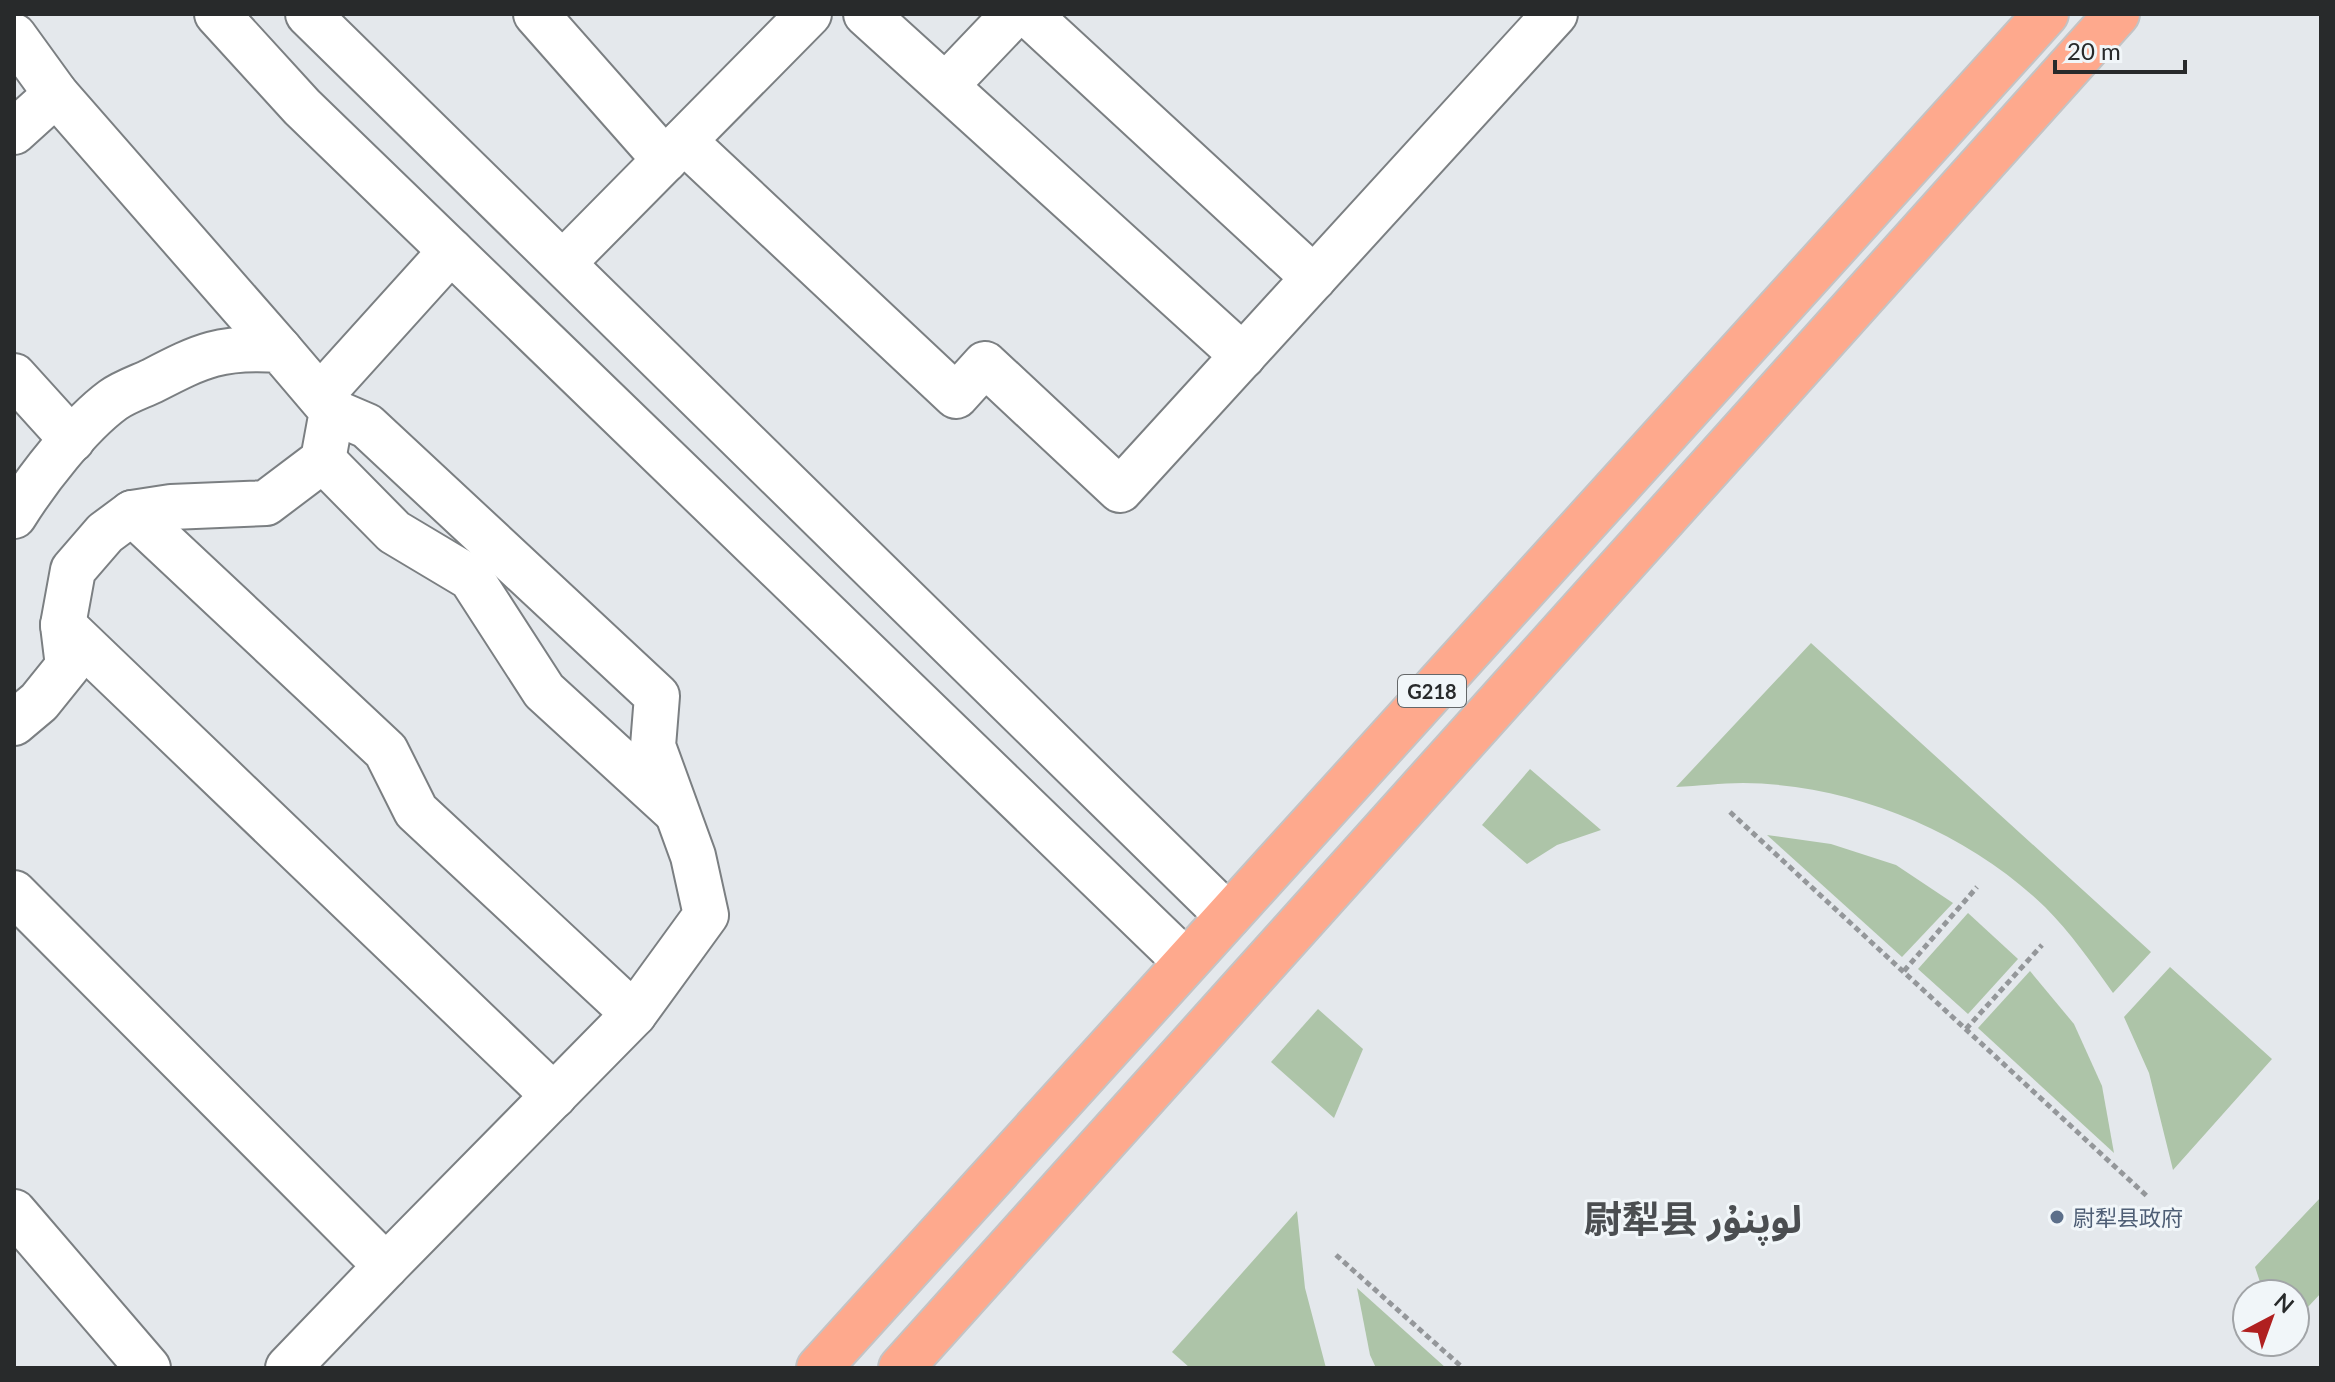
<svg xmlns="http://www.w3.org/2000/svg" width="2335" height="1382" viewBox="0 0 2335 1382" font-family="Lato,'Noto Sans Arabic','Noto Sans SC',sans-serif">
	<rect width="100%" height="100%" fill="#e4e8ec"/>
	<g fill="#adc4a8">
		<path d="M1811,643L2151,952L2113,993C2092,963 2070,932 2045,907C1967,831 1851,784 1743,783C1721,783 1698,786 1676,787Z"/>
		<path d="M1530,769L1601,830L1557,845L1527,864L1482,825Z"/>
		<path d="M1767,835L1831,844L1896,865L1953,903L1902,957Z"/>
		<path d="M1968,913L2018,959L1968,1014L1918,969Z"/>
		<path d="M2170,967L2272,1059L2173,1170L2149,1073L2124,1017Z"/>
		<path d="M2030,971L2074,1024L2102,1086L2114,1153L1978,1028Z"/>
		<path d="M1318,1009L1363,1049L1334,1118L1271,1062Z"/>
		<path d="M2321,1197V1293L2295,1321V1294H2264L2255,1267Z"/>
		<path d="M1297,1211L1305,1288L1326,1368H1190L1172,1352Z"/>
		<path d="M1357,1288L1446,1368H1376L1370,1355Z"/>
	</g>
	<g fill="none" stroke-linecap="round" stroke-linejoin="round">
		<defs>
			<g id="minor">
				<path d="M217,14L302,107L1186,962"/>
				<path d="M308,14L1228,916"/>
				<path d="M536,14L665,160"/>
				<path d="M866,14L1243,356"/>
				<path d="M1028,14L1314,278"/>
				<path d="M14,36L56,94L280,350"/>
				<path d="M952,79L1014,14"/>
				<path d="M14,132L56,94"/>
				<path d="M684,141L956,396L985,364L1120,490L1555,14"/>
				<path d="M563,263L809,14"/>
				<path d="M14,376L72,440"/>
				<path d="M320,396L451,251"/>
				<path d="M323,460L394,532L471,578L544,691L674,810"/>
				<path d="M132,513L386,751L416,811L634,1014L706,915L693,856L653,746L657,696L367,426L332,411"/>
				<path d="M14,516C37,479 79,425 113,400C124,392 139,387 152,381C202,355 221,346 280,350L332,411L323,460L266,503L171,507L132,513L105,533L73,570L63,625L68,666L39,702L14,723"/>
				<path d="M63,625L554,1096"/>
				<path d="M14,893L386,1266L288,1368"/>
				<path d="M14,1212L148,1368"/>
				<path d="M386,1266L634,1014"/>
			</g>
			<g id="highway">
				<path d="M819,1368L2046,14"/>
				<path d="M901,1368L2117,14"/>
			</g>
		</defs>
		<use href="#minor" stroke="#7b7f82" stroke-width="48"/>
		<use href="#highway" stroke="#c3c3c4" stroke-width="48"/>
		<g stroke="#94979a" stroke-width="5" stroke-dasharray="6 4" stroke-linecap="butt">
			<path d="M1730,812L2149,1198"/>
			<path d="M1904,971L1977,887"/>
			<path d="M1966,1029L2042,945"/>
			<path d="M1336,1255L1463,1368"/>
		</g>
		<use href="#minor" stroke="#fff" stroke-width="44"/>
		<use href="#highway" stroke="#fea98d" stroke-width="44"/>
	</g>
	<circle fill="#5c6f8a" stroke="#f1f6f9" stroke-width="3" cx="2057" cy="1217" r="8"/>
	<g text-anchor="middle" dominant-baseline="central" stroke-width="6" stroke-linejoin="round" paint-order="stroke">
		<rect fill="#f1f6f9" stroke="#646769" stroke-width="2" x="1398" y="675" width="68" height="32" rx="6"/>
		<g font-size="20" font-weight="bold" fill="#282a2b">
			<text x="1432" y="691">G218</text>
		</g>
		<g font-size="22" fill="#4e5e75" stroke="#f1f6f9" text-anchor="start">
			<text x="2073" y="1217">尉犁县政府</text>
		</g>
		<g font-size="38" font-weight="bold" fill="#4b4e51" stroke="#f1f6f9">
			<text x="1693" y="1218">尉犁县 لوپنۇر</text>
		</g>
	</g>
	<rect width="2335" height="1382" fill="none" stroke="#282a2b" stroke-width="32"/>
	<g transform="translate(2271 1318) rotate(41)"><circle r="38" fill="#f1f6f9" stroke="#a1a4a7" stroke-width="2"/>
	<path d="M0-6L14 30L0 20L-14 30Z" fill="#b02020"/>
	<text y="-12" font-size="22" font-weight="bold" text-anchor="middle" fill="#282a2b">N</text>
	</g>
	<path d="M2055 60v12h130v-12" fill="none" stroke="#282a2b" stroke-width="4"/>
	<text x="2067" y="60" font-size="24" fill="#282a2b" stroke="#f1f6f9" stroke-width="6" paint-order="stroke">20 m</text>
</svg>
